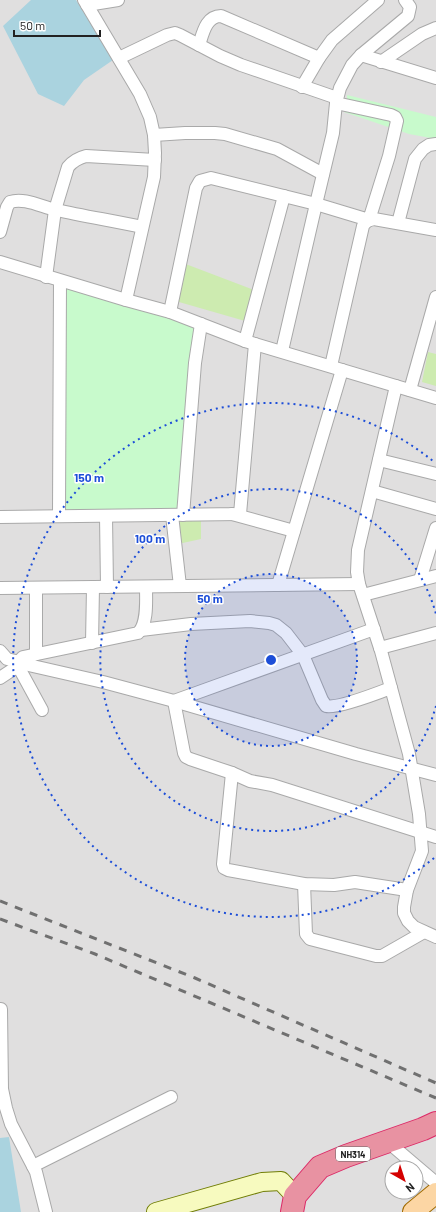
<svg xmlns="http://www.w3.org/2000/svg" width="436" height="1212" viewBox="0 0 436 1212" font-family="Barlow,sans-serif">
	<rect width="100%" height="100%" fill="#f2efe9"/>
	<path fill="#e0dfdf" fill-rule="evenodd" d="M0,0H436V1212H0ZM392,1168H416V1192H392Z"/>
	<g fill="#cdebb0">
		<path d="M183,263L259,292L252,323L172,300Z"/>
		<path d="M428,352L436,354V386L422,382Z"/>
		<path d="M201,516V539L178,544L175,517Z"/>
	</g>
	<g fill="#c8facc">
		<path d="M347,95L436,117V139L409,134L344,112L347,104Z"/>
		<path d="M62,276L199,319L179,511L63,512Z"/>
	</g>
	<g fill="#aad3df">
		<path d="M31,0H76L113,60L84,80L64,106L38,94L3,26Z"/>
		<path d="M9,1137L21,1212H0V1138Z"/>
	</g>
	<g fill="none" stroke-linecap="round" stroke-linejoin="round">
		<defs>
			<g id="street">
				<path d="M84,0L140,94L150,117L154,135L155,153L154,177L126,300"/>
				<path d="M87,5L118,0"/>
				<path d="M199,45C203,33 206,16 221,16L319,58"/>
				<path d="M361,55L436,78"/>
				<path d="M119,58L167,35L175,33L180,35L220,56L241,65L337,98"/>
				<path d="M381,62L422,34L436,28"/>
				<path d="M302,87L319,58L332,40L378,0"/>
				<path d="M336,103L391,115L395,117L397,121L389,156L369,220L316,204L333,133L336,103L340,88L352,65L361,55L408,16L410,7L405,0"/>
				<path d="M154,135L185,133H215L225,134L277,149L323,174"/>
				<path d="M398,223L415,159L423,149L429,145L436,144"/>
				<path d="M0,232L7,207L10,202C24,197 42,207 56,210C84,216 113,221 142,227"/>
				<path d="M0,262L126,300L170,312L245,341L436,398"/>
				<path d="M46,277L55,210L68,167C73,161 78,158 86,156L155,160"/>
				<path d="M170,312L196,188L200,181L211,178L316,204L282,351"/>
				<path d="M245,341L284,196"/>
				<path d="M331,366L363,226C366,221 369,220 374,219L436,230"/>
				<path d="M396,386L358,550L357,572L359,584L381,651L409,754L419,814L422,851L407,890L404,907V913L408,921L414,927L436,937"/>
				<path d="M410,390L436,297"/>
				<path d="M379,460L436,474"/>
				<path d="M372,491L436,509"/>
				<path d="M232,514L294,531"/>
				<path d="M172,515L180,586"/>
				<path d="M183,515L195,363L201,324"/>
				<path d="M59,516L60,281"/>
				<path d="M106,516L107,587"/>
				<path d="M0,517L240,514L255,344"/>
				<path d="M420,580L436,528"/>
				<path d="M278,585L342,370"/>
				<path d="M146,587C146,600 148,624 138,633L23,657L21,659L20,662L24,664L103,682L174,701L356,754L436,775"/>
				<path d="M0,588L359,584"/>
				<path d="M36,588V654"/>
				<path d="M363,595L436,576"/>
				<path d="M374,629L174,701L184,753L186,757L190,759L232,773L250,781L272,785L436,837"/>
				<path d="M141,630L191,624L250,621L269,623L276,625L286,633L303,655L322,700L326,706C337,709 378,693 391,688"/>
				<path d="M92,643L93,587"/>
				<path d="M380,648L436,633"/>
				<path d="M0,651L7,659L20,662"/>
				<path d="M18,666L42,710"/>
				<path d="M0,678L21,664"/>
				<path d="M232,773L223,864L224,868L228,870L304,884L334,885L355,882L407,890"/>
				<path d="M304,884L306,934L310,939L376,956H382L424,932"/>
				<path d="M1,1009L2,1089L6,1108L11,1124L36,1172L46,1212"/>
				<path d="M388,1142L436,1183"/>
				<path d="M33,1166L171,1097"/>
			</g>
			<path id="secondary" d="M156,1212L262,1182L281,1181L295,1196"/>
			<path id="primary" d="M413,1212L436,1193"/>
			<path id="highway" d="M292,1212L295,1196L320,1167L346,1156L423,1129L436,1123"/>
		</defs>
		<use href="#street" stroke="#a9a9a9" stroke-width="14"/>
		<use href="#secondary" stroke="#707d05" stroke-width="20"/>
		<use href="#primary" stroke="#a06b00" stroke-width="22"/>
		<use href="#highway" stroke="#dc2a67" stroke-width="24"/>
		<use href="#street" stroke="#fff" stroke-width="12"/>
		<use href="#secondary" stroke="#f7fabf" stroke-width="18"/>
		<use href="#primary" stroke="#fcd6a4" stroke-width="20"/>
		<use href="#highway" stroke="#e892a2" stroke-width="22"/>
		<g stroke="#707070" stroke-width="3" stroke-dasharray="8 8" stroke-linecap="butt">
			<path d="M0,901L195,978L436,1083"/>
			<path d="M0,919L95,954L436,1098"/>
		</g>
	</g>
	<circle cx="271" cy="660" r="86" fill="#1d4ed8" fill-opacity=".12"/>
	<g fill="none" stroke="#1d4ed8" stroke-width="2" stroke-dasharray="2 4">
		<circle cx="271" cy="660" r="86"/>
		<path d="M436 706A171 171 0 1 1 436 614"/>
		<path d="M434 858A257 257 0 1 1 434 462"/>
	</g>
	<g text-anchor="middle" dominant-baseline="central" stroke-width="3" stroke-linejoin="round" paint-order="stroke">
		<rect fill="#fff" stroke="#646464" stroke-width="1" x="336" y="1147" width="34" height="14" rx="3"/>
		<g font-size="9" font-weight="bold" fill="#222">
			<text x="353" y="1154">NH314</text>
		</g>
	</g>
	<circle cx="271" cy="660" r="6" fill="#1d4ed8" stroke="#fff" stroke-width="2"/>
	<g font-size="12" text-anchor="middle" font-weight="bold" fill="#1d4ed8" stroke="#fff" stroke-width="3" stroke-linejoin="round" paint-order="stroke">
		<text x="89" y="482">150 m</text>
		<text x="150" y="543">100 m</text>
		<text x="210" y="603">50 m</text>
	</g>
	<g transform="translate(404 1180) rotate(141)"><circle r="19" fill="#ffffff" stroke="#a7a7a7"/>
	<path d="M0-3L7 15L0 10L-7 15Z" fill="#d40000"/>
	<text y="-6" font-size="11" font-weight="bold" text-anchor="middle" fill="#222222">N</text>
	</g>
	<path d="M14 30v6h86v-6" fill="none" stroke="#222222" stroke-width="2"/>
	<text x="20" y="30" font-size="12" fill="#222222" stroke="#ffffff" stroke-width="3" paint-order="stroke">50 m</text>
</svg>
